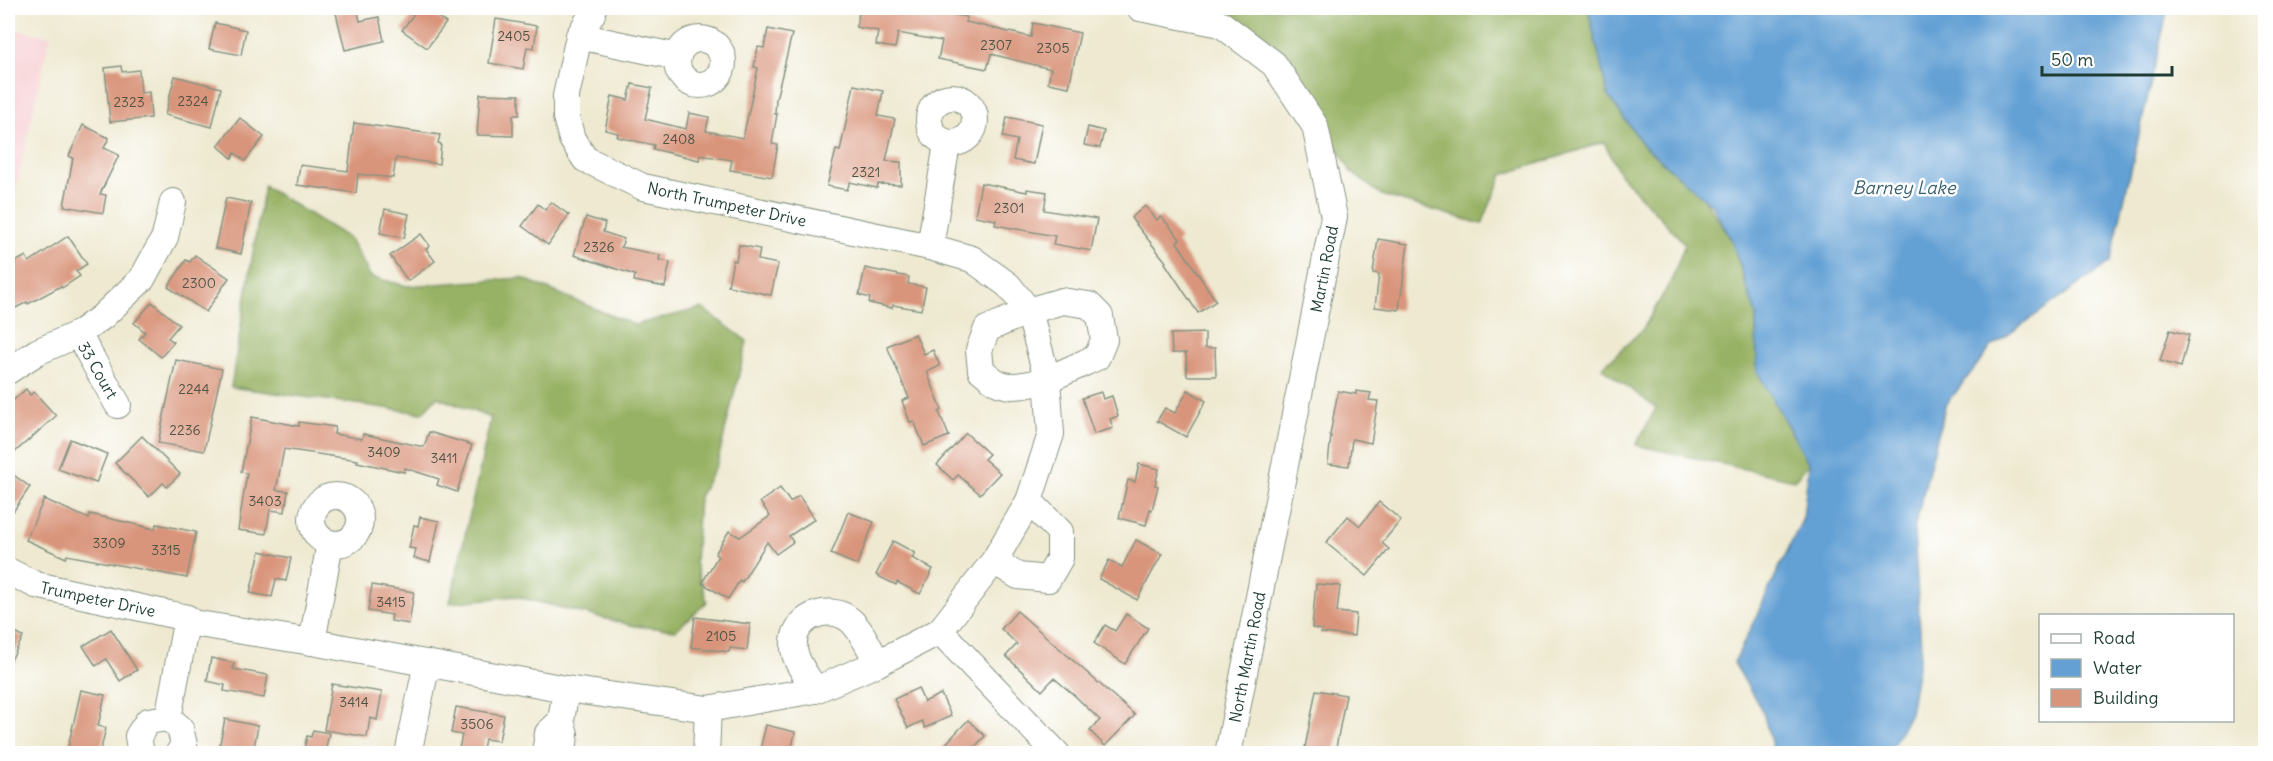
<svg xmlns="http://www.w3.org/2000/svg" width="2273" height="761" viewBox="0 0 2273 761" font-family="Delius,sans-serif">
	<rect width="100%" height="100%" fill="#fff"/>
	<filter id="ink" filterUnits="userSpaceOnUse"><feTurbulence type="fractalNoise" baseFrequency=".0167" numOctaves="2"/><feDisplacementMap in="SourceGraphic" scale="12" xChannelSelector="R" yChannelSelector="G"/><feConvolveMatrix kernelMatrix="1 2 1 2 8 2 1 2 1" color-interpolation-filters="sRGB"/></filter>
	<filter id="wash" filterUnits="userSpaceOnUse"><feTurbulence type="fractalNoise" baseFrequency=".008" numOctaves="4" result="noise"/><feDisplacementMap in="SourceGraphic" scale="24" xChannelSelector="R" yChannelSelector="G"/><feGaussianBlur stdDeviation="1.35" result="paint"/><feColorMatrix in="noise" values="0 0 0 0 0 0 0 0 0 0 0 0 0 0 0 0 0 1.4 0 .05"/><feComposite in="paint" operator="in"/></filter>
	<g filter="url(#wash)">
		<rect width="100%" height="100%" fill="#eee9d0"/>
		<path fill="#f7cfd3" d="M8,28L50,36L15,193L8,195Z"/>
		<g fill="#98b265" stroke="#5c784c" stroke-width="1.5">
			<path d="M1204,8H1588L1608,96L1644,146L1704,198L1732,241L1756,315L1757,371L1809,464L1794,480L1636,445L1656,408L1602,368L1643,329L1671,281L1685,244L1620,174L1604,142L1502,175L1482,224L1382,195L1351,172L1322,120L1289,55L1251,27Z"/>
			<path d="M264,186L350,239L371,277L407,286L522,278L634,325L702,308L747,341L717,464L699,497L695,563L707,602L676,630L635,626L514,596L450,603L491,418L437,397L422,413L231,387Z"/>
		</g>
		<path fill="#64a0d4" stroke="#426e84" stroke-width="1.5" d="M1588,8H2168L2110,262L1991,347L1945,406L1914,530L1921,648L1910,713L1889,753H1774L1763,712L1734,663L1803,518L1809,464L1757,371L1756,315L1732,241L1712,205L1644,146L1608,96Z"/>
		<g id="blocks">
			<g fill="#d9957c">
				<path d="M357,8L360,21L379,17L384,41L345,50L336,13Z"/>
				<path d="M418,8H425L446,23L427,48L402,30Z"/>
				<path d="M860,8H897L916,11L917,8L967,17L966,22L1031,37L1033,23L1080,33L1069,87L1048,83L1051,69L991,54L987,69L938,59L942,41L898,33L895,48L876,45L878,31L856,27Z"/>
				<path d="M496,19L537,26L534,48L527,47L523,69L489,63Z"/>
				<path d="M215,23L246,30L241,55L209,49Z"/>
				<path d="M768,29L792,34L776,99L775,114H777L772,144L778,145L772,177L730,170L732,160L700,155L699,160L653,149L654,145L617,137L618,133L605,130L612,96L628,100L632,84L652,88L645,119L686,129L689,113L709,117L706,131L743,138L758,68L754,67L758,47L764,48Z"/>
				<path d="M121,66L122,72L139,70L141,93L149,92L151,118L110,122L105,68Z"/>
				<path d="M175,76L221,88L212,127L165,115Z"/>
				<path d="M854,85L883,91L878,116L895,119L886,161L901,162V185L878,184L877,188L850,182L847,190L827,186L836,150L840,151Z"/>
				<path d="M480,94L519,95V115H513V136L477,135Z"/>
				<path d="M1007,117L1042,124L1034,164L1013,160L1017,140L1003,137Z"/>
				<path d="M240,118L264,137L245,161L235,153L232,158L218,146Z"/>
				<path d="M354,123L440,135L438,143L441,144L439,164L396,158L393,178L358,174L356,193L297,185L300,165L348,171Z"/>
				<path d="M83,125L109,138L104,148L119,155L100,194L106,195L103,213L64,206L73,158L69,156Z"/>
				<path d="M1088,127L1104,131L1100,148L1084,145Z"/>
				<path d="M981,183L1027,192V189L1047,192L1044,210L1097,219L1091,251L1053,244L1055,236L995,225L996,220L975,216Z"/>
				<path d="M226,198L251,203L241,254L215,248Z"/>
				<path d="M551,202L569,215L548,245L522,226L538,204L545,210Z"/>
				<path d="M1145,206L1157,220L1161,216L1180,239L1177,242L1216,301L1198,313L1165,263L1166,262L1131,218Z"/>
				<path d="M385,209L409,214L404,238L380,233Z"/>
				<path d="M586,217L605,223L603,232L624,239L621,247L660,255L659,260L670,262L665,287L634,281L635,275L574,255Z"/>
				<path d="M421,234L430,246L426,249L435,261L408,281L390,256Z"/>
				<path d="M68,236L87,264L76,271L80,276L62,288L61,286L28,304L27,302L12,310L8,302V266L26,256L29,262Z"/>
				<path d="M1378,239L1408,244L1399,310L1375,307L1379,274L1373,273Z"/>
				<path d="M739,245L760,249L758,260L778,264L771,295L728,286L733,260L736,261Z"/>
				<path d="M195,255L229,278L206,312L168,287L186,260L190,262Z"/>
				<path d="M865,268L909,277L908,284L926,287L921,310L893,305L892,308L869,303L870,298L859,295Z"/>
				<path d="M152,302L179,325L168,338L174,342L161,357L139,339L145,332L134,323Z"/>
				<path d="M2170,330L2189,335L2181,367L2160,361Z"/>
				<path d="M1205,333V348H1215L1216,376H1187L1186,353H1172L1171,334Z"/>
				<path d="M915,334L924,354L933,350L940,366L927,372L942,410L939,412L949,436L924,446L914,421L910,422L902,401L909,398L887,346Z"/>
				<path d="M176,360L222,369L204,451L158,443Z"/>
				<path d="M26,389L30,395L34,392L56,416L8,458V405Z"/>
				<path d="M1188,390L1206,401L1186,437L1157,421L1165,408L1175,413Z"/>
				<path d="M1338,391L1356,394V391L1371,393L1369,400L1378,401L1371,443L1352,439L1349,466L1328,464L1331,436L1330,435Z"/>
				<path d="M1101,392L1103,399L1112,396L1118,416L1110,419L1113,428L1094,434L1082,398Z"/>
				<path d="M252,417L299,426V422L335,427L334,434L362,439L363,434L424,447L429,432L472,445L457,492L437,485L439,479L405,468L404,472L357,462L358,460L284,449L276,490L288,491L285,512L270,510L266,534L238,530L247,473L241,472Z"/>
				<path d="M966,433L989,454L984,459L1000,473L980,494L958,475L953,480L937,465Z"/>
				<path d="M142,436L180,474L167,487L163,483L149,497L115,463Z"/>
				<path d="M70,439L107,454L96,483L58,469Z"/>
				<path d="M1139,464L1159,469L1155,485L1158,486L1152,510L1150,509L1146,525L1119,518L1128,480L1135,482Z"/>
				<path d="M8,471L30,487L8,519Z"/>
				<path d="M780,488L790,502L799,496L815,519L789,536L793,542L776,554L767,542L742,582L740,580L728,599L702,583L718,556L715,554L729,531L740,537L770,516L760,502Z"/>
				<path d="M44,499L89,519L90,514L155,529L156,524L196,532L187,578L67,555L66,558L26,540Z"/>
				<path d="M1379,502L1401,520L1382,543L1389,549L1367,576L1326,543L1348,516L1360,526Z"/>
				<path d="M848,512L874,522L857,565L831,554Z"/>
				<path d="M420,517L439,521L430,562L414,558L416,549L409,548L414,525L418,526Z"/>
				<path d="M1136,540L1162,554L1137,600L1099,579L1109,560L1122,567Z"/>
				<path d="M893,541L915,553L912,558L933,569L920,594L897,582L896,585L876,575Z"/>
				<path d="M260,551L291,558L286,581L276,579L272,597L250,593Z"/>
				<path d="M1316,584L1340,586L1337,612L1356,614L1354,636L1321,633L1322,630L1312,628Z"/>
				<path d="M372,585L414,592L409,624L391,621L392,615L368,611Z"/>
				<path d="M1017,611L1135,715L1105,746L1090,731L1100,720L1075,696L1054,678L1042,691L1006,656L1017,644L1001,629Z"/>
				<path d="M1126,614L1148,628L1125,664L1094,643L1105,625L1115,631Z"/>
				<path d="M695,617L750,624L747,650L730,648L729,652L691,647Z"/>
				<path d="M8,629L23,637L8,666Z"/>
				<path d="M111,629L137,670L120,681L106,659L96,666L83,646Z"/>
				<path d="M211,658L234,663L233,669L268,675L264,698L224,691L225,685L207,681Z"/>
				<path d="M332,684L382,692L377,720L370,718L367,737L324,730Z"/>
				<path d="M918,688L924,702L941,694L951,716L925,728L922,721L908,728L894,699Z"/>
				<path d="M81,690L105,695L98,726L106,728L100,753L68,747Z"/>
				<path d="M1316,690L1346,695L1335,753H1304Z"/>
				<path d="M456,707L504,715L499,741L485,739L482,753H458L462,735L451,733Z"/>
				<path d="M225,719L258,726L253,753H218Z"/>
				<path d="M968,720L985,736L969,753H937Z"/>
				<path d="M766,725L795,732L791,753H759Z"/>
				<path d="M313,730L329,733L325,753H303L307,736L311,737Z"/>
			</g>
		</g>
	</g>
	<g filter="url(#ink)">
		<use href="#blocks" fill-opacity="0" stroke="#869382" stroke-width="1.5"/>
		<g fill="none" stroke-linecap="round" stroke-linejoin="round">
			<defs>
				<g id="minor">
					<path d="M1140,8L1221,24L1274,64L1315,126L1334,217L1228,754"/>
					<path d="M579,36L678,57"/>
					<circle cx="700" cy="62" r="23"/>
					<circle cx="952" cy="120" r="23"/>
					<path d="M930,247L947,144"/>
					<path d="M1062,301L1089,305L1100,316L1104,340L1097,357C1072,368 1028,393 1001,384C994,382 987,375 981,370L979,350L987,329L1029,311Z"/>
					<path d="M78,334L118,405"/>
					<path d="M8,371L37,352L78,334L102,317L142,279L165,237L173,202"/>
					<circle cx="336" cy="520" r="24"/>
					<path d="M994,561L1018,576L1048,579L1060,558V532L1029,501"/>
					<path d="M8,571L36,585L187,618L168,718"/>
					<path d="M186,622L312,642L566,689L708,709L815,690L878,663L940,631L994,561L1029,501L1051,434L1047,378L1029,311L1008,285L972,259L930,247L643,187L585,159L572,139L566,117V96L579,36L592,14L593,8"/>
					<path d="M940,631L1057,754"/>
					<path d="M312,642L330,543"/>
					<path d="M815,690C808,677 795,663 794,648C791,618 828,602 850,620C862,630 870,650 878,663"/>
					<path d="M141,754L138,736L148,721L168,718L180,728L184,745L178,754"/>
					<path d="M408,754L427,663"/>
					<path d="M545,754L548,733L561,721"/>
					<path d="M563,754L565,734L561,721L566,689"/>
					<path d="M706,754L708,709"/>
				</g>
			</defs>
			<use href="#minor" stroke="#869382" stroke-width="28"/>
			<use href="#minor" stroke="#fff" stroke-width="26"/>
		</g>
	</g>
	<g text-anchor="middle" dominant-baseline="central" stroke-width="5" stroke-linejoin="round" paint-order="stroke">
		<g font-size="14" fill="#4e5346">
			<text x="514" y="36">2405</text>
			<text x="996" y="45">2307</text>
			<text x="1053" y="48">2305</text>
			<text x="193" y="101">2324</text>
			<text x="129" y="102">2323</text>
			<text x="679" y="139">2408</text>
			<text x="866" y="172">2321</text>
			<text x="1009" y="208">2301</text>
			<text x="599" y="247">2326</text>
			<text x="199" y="283">2300</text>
			<text x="194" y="389">2244</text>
			<text x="185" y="430">2236</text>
			<text x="384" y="452">3409</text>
			<text x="444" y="458">3411</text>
			<text x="265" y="501">3403</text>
			<text x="109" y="543">3309</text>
			<text x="166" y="550">3315</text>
			<text x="391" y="602">3415</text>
			<text x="721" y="636">2105</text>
			<text x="354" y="702">3414</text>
			<text x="477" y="724">3506</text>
		</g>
		<g font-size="16" fill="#1f3d34" stroke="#fff">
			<text transform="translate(727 204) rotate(12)">North Trumpeter Drive</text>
			<text transform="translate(1324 269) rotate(-79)">Martin Road</text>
			<text transform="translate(98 370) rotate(60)">33 Court</text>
			<text transform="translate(98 599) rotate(12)">Trumpeter Drive</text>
			<text transform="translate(1247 657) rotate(-79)">North Martin Road</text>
		</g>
		<g font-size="18" font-style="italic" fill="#37606c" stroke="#fff">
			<text x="1904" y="187">Barney Lake</text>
		</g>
	</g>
	<rect width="2273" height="761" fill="none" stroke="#fff" stroke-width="30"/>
	<rect x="2039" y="614" width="195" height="108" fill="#ffffff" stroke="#a5b1ae" stroke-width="1.5"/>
	<rect x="2051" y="634" width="30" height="9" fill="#ffffff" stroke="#a5b1ae" stroke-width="1.5"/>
	<text x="2093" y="644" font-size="18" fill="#1f3d34">Road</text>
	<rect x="2051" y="659" width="30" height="18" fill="#64a0d4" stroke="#a5b1ae" stroke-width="1.5"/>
	<text x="2093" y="674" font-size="18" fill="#1f3d34">Water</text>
	<rect x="2051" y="689" width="30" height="18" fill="#d9957c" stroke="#a5b1ae" stroke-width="1.5"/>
	<text x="2093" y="704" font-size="18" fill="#1f3d34">Building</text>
	<path d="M2042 66v9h130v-9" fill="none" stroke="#1f3d34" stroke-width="3"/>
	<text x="2051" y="66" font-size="18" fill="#1f3d34" stroke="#ffffff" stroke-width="4.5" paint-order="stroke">50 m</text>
</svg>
